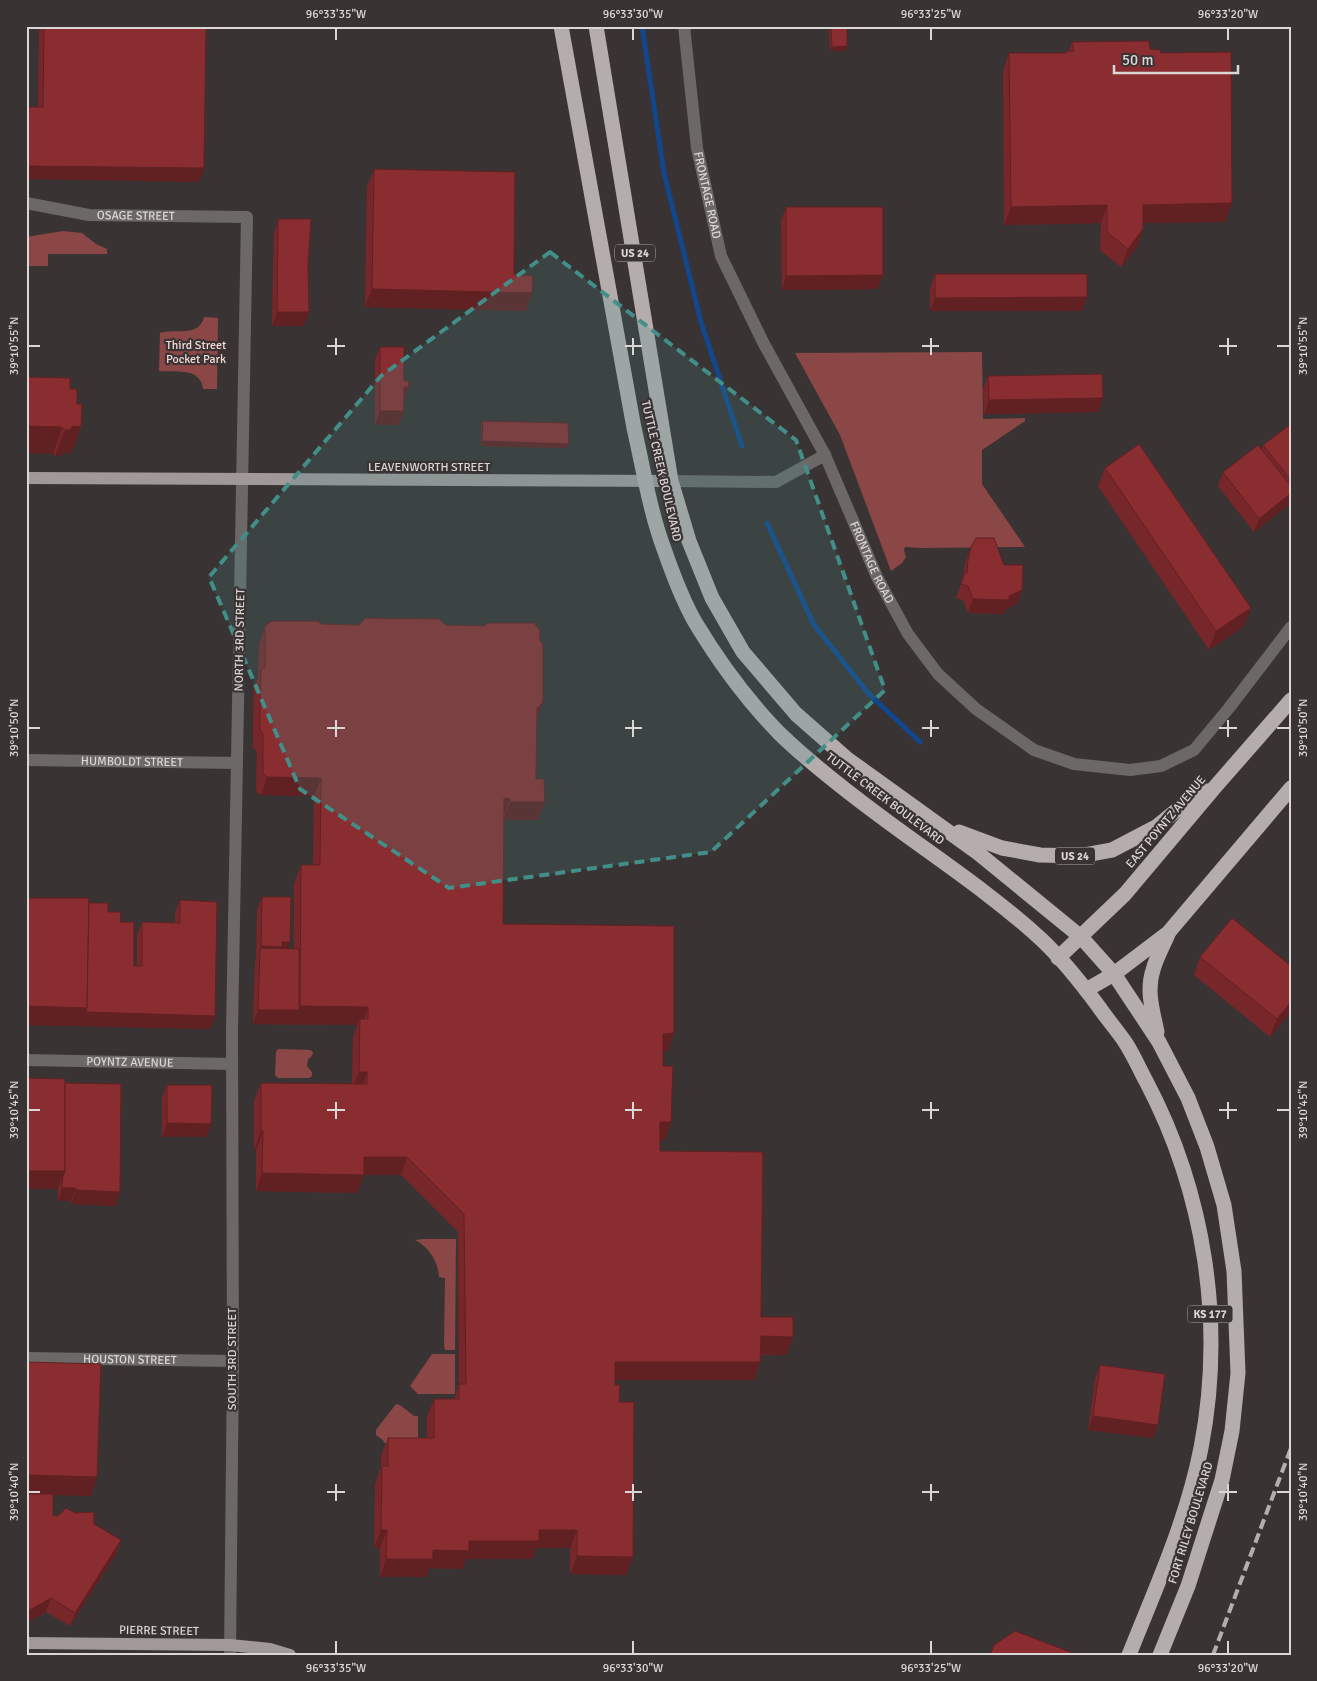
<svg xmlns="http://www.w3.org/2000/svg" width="1317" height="1681" viewBox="0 0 1317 1681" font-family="Signika,sans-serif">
	<rect width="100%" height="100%" fill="#3a3333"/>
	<g fill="#8b4746">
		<path d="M63,231L82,233L96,244L107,249V254H48V266H26V237Z"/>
		<path d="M204,317L218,318L217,389H203C201,367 175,372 159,371L160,333C175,328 199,338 204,317Z"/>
		<path d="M982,352L983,419L1025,418V421L982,450V484L1025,547L921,548L905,547L904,550L906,557L902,563L891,571L840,435L795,353Z"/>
		<path d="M278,1049L310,1050L313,1052L312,1056L308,1059L307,1066L312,1072V1076L309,1078H278L275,1075L276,1052Z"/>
		<path d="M423,1239H456L455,1350H445L444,1346L445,1278L439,1277C438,1261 429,1247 415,1240Z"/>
		<path d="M432,1354H455V1394H418L410,1386Z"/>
		<path d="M396,1404L400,1405L414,1416H418V1444L384,1443L383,1440L376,1435V1430Z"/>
	</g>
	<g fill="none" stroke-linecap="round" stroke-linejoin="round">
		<g stroke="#12478c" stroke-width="5">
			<path d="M642,26L664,173L701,322L742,446"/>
			<path d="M767,523L814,625L868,693L920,742"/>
		</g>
		<g stroke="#6c6868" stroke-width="12">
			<path id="s1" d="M684,26L697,148L721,256L764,344L825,455L877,577L908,634L938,674L976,709L1034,750L1074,764L1130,770L1161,766L1194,750L1229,708L1291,627"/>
			<path id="s2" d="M26,203L89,215L247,217L232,1030L233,1361L230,1655"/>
			<path d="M671,481L776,482L825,455"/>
			<path id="s3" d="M26,760L237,763"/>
			<path id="s4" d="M26,1060L232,1064"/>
			<path id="s5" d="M26,1358L233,1361"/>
		</g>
		<g stroke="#a19999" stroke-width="12">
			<path d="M26,478L671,481"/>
			<path d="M26,1643L230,1645L270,1649L290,1655"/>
		</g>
		<g stroke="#b5adac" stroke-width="15">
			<path d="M561,26L634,428C643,467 650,512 664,549C672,572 683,601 695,622C719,662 747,700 779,733C810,763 845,790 880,816C935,857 992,894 1042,940C1063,960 1082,984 1099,1007C1107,1019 1117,1030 1125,1042C1133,1054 1139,1068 1146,1081C1205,1193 1225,1324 1201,1448C1187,1520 1156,1587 1129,1655"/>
			<path d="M596,26L671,481L689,541L712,598L743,652L796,714L846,758L978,853L1081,937L1114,974L1159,1042L1188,1098L1207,1147L1224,1205L1234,1271L1238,1373L1232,1431L1222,1480L1188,1586L1160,1655"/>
			<path d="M959,832L1002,848L1040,855L1079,856L1112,850L1156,827L1188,801L1207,791"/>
			<path d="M1058,958L1125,894L1215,787L1291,700"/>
			<path d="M1086,990L1114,974L1168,933L1291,788"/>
			<path d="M1157,1032C1153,1012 1146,991 1153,970C1156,958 1163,946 1168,934"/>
		</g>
		<path stroke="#b4afaf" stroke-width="4" stroke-dasharray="10 5" stroke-linecap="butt" d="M1213,1655L1291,1448"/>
	</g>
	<g fill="#77272a">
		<path d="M41,26H206L199,182L38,107L39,31Z"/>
		<path d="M829,26H847L845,51H830Z"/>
		<path d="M1072,42L1150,49L1225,222L1143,223V229L1137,247L1121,267L1100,250L1101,223L1004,225L1003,71L1009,53H1066L1069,51Z"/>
		<path d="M374,169L526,311L365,307L367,187Z"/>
		<path d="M786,207L878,289L782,290L781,221Z"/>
		<path d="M278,219L304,326H272L274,233Z"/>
		<path d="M935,274L1087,297L1082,311H930V288Z"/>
		<path d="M380,347L404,381V400L399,425H375V360Z"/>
		<path d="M988,376L1103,398L1098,412L984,414L983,389Z"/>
		<path d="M70,389L77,404L81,427L71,453H64L60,456H55L53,454Z"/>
		<path d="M483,421L569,444L567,448L481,446V425Z"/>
		<path d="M1291,424V503L1254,532L1218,486L1223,472L1262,450L1263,445Z"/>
		<path d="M1105,468L1244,626L1209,650L1098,486Z"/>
		<path d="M971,547L1017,604L1006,609L1004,614L968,613L963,600L956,598L963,578V574L966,561Z"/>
		<path d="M321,624L537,720L536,779L538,820H504L503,924L668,1051H663V1066L671,1122L665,1140H660V1151L761,1317L793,1337L786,1355H761L760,1362L754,1380H615V1385L619,1402L626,1575L570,1574V1548H536L532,1559H466L463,1569L429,1568L426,1577H380V1548H374L375,1484L381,1467V1456L388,1438H427V1417L434,1399H454L459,1385L458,1232L401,1175H364L357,1193L256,1191V1150H254V1101L261,1083L352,1084L353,1037L357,1025L253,1024L255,962L256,960L257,910L262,897L288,949H294V884L301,865H313L314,796L261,795L256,792L257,751L253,748V718L254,688L258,677L259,644L265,626Z"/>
		<path d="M26,898L89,903L108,912L120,922L134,966H137V936L142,922L175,923V914L180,900L210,1029L26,1025Z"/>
		<path d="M1200,957L1291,966V1012L1270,1037L1194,975Z"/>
		<path d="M65,1083L120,1192L115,1206L71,1204V1201H58V1189H26Z"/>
		<path d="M167,1085L211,1124L206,1137H162V1098Z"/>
		<path d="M1100,1365L1158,1425L1153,1438L1088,1430L1095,1379Z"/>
		<path d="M26,1494L91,1496L53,1494V1515L94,1524L121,1540L116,1554L70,1626L46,1612L26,1623Z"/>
	</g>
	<g fill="#612022">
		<path d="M847,46L845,51H830L832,47Z"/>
		<path d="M26,166L204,168L199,182L26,179Z"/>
		<path d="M1232,203L1225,222L1136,223L1143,205Z"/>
		<path d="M1107,205L1101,223L1004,225L1011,207Z"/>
		<path d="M1143,229L1137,247L1121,267L1128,249Z"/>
		<path d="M883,275L878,289L782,290L786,276Z"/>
		<path d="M372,289L532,293L526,311L365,307Z"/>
		<path d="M1087,297L1082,311H930L935,298Z"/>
		<path d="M277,312H309L304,326H272Z"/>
		<path d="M404,387H409L404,400Z"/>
		<path d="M1103,398L1098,412L984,414L989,400Z"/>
		<path d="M380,411H404L399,425H375Z"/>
		<path d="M26,426L62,427L53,454L26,453Z"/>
		<path d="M73,426L81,427L71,453H64L60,456H55L65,430Z"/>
		<path d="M482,441L569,444L567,448L481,446Z"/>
		<path d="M1291,493V503L1254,532L1259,519Z"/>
		<path d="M1022,590L1017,604L1006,609L1004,614L968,613L973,599L1009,596Z"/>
		<path d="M1251,608L1244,626L1209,650L1216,631Z"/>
		<path d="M543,702L537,720V708Z"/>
		<path d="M267,777L321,778L314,796L261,795Z"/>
		<path d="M504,798L510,799L503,817Z"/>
		<path d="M510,802H545L538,820H503Z"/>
		<path d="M26,812H29L26,819Z"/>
		<path d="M282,942H290L286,956L260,948L256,960L261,946Z"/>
		<path d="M1291,1002V1012L1270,1037L1277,1019Z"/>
		<path d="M26,1006L87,1008L215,1016L210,1029L26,1025Z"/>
		<path d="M300,1006L368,1007L362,1025L360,1019L357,1025L253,1024L258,1010H299Z"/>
		<path d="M674,1033L668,1051L656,1052L663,1034Z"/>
		<path d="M359,1072H367L361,1090H352Z"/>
		<path d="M660,1122H671L665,1140H654Z"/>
		<path d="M167,1123L211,1124L206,1137H162Z"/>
		<path d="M261,1131H263L256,1150H254Z"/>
		<path d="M364,1157H407L401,1175H357Z"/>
		<path d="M26,1171H65L58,1189H26Z"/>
		<path d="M262,1173L364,1175L357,1193L256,1191Z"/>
		<path d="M62,1188H76L71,1201H58Z"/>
		<path d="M76,1190L120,1192L115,1206L71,1204Z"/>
		<path d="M761,1336L793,1337L786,1355L754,1354Z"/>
		<path d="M615,1362H760L754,1380H609Z"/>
		<path d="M1093,1416L1158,1425L1153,1438L1088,1430Z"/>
		<path d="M26,1475L97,1477L91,1496L26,1494Z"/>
		<path d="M381,1530H387L380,1548H374Z"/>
		<path d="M539,1530H577L570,1548H536L532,1559H466L463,1569L429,1568L426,1577H380L386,1559L433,1550L469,1541Z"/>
		<path d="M121,1540L116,1554L70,1626L75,1613Z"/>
		<path d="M577,1556L633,1557L626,1575L570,1574Z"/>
		<path d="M51,1598L46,1612L26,1623V1621L30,1610Z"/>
	</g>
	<g fill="#8a2d31" stroke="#612022">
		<path d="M44,26H206L204,168L26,166V107H43Z"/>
		<path d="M831,26H847V46L832,47Z"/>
		<path d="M1149,41L1150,49L1160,50L1161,53L1231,52L1232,203L1143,205V229L1128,249L1107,232V205L1011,207L1009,53H1066L1067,51H1074L1072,42Z"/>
		<path d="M374,169L515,172L514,274L533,276L532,293L372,289Z"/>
		<path d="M786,207H883V275L786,276Z"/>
		<path d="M278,219H311L308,265L309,312H277Z"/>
		<path d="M935,274H1087V297L935,298Z"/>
		<path d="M380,347H404V381H409V387H404V411H380Z"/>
		<path d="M1102,374L1103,398L989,400L988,376Z"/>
		<path d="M26,377L70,378V389H77V404H82L81,427L73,426L70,430H65L62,427L26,426Z"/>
		<path d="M483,421L568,423L569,444L482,441Z"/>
		<path d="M1291,424V480L1263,445Z"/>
		<path d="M1139,444L1251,608L1216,631L1105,468Z"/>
		<path d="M1258,445L1291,486V493L1259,519L1223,472Z"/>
		<path d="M976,538H994L1004,565H1023L1022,590L1009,596V600L973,599L968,586L961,584L965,572L967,573L968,560L971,547Z"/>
		<path d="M365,618L439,619L446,625L484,626L488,623H534L540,630V641L543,644V702L537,708L536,779H544L545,802H510V799L504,798L503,924L674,926V1033L663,1034V1066H673L671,1122H660V1151L763,1152L761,1317H793V1337L761,1336L760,1362H615V1385H620L619,1402H634L633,1557L577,1556V1530H539V1541H469V1551L433,1550V1559H386L387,1530H381L382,1466H388V1438H434V1399H459V1384H466L464,1214L407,1157H364V1175L262,1173L263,1131H261V1083L367,1084V1072H359L360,1019H368V1007L300,1006L301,865H320L321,778L267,777L263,774V733L260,730V700L261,670L265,667V626L272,621H318L321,624L359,625Z"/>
		<path d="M26,769H28L29,812H26Z"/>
		<path d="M262,897H291L290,942H282V947L261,946Z"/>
		<path d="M26,898H89L87,1008L26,1006Z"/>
		<path d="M180,900L217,902L215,1016L86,1012L87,1008L89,903H108V912H121L120,922H134V966H142V922L180,923Z"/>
		<path d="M1232,918L1291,966V1002L1277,1019L1200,957Z"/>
		<path d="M260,948L299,949V1010H258Z"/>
		<path d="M26,1078L65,1079V1171H26Z"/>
		<path d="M65,1083L121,1084L120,1192L76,1190V1188H62L63,1177L65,1171Z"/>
		<path d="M167,1085H212L211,1124L167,1123Z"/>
		<path d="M26,1208H28L26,1306Z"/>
		<path d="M26,1362L101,1364L97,1477L26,1475Z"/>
		<path d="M1100,1365L1165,1374L1158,1425L1093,1416Z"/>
		<path d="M26,1494H53V1515L58,1516L66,1508L75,1513L94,1512V1524L121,1540L75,1613L51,1598L30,1610L26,1604Z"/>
		<path d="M1015,1631L1078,1655H990L994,1645Z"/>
	</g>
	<path fill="#428e88" fill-opacity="0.2" stroke="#428e88" stroke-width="4" stroke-dasharray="10 6" stroke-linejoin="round" d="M550,252L796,440L885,690L711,852L449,888L300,789L209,577L381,376Z"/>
	<path fill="none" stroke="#dcd7d7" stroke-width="2" d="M336,28V40M633,28V40M931,28V40M1228,28V40M336,338V355M633,338V355M931,338V355M1228,338V355M28,346H40M327,346H345M625,346H642M922,346H939M1219,346H1237M1277,346H1290M336,720V737M633,720V737M931,720V737M1228,720V737M28,728H40M327,728H345M625,728H642M922,728H939M1219,728H1237M1277,728H1290M336,1102V1119M633,1102V1119M931,1102V1119M1228,1102V1119M28,1110H40M327,1110H345M625,1110H642M922,1110H939M1219,1110H1237M1277,1110H1290M336,1484V1501M633,1484V1501M931,1484V1501M1228,1484V1501M28,1492H40M327,1492H345M625,1492H642M922,1492H939M1219,1492H1237M1277,1492H1290M336,1641V1654M633,1641V1654M931,1641V1654M1228,1641V1654"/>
	<g text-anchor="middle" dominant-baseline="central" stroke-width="4.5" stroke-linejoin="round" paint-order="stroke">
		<g fill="#3a3333" stroke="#aba6a6" stroke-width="1">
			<rect x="615" y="244.5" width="40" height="17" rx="4"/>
			<rect x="1055" y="847.5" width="40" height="17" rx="4"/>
			<rect x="1187.5" y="1305.5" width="45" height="17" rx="4"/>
		</g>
		<g font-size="11" font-weight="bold" fill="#dcd7d7">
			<text x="635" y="253">US 24</text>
			<text x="1075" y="856">US 24</text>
			<text x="1210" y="1314">KS 177</text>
		</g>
		<g font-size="12" fill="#dcd7d7" stroke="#3a3333">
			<text stroke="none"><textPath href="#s1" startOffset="171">FRONTAGE ROAD</textPath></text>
			<text stroke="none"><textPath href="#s2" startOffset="111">OSAGE STREET</textPath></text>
			<text x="429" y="467">LEAVENWORTH STREET</text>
			<text transform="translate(661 471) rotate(77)">TUTTLE CREEK BOULEVARD</text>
			<text stroke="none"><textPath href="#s1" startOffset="575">FRONTAGE ROAD</textPath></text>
			<text transform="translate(240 640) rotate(-89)">NORTH 3RD STREET</text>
			<text stroke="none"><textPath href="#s3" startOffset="106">HUMBOLDT STREET</textPath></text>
			<text transform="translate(885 799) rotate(37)">TUTTLE CREEK BOULEVARD</text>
			<text transform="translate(1166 822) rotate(-50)">EAST POYNTZ AVENUE</text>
			<text stroke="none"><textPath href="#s4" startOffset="104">POYNTZ AVENUE</textPath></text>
			<text transform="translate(232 1359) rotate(-90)">SOUTH 3RD STREET</text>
			<text stroke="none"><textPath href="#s5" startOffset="104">HOUSTON STREET</textPath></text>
			<text transform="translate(1191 1523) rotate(-73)">FORT RILEY BOULEVARD</text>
			<text transform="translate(159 1631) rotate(1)">PIERRE STREET</text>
		</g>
		<g font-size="12" fill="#f5d9d7" stroke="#3a3333">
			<text x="196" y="345">Third Street<tspan x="196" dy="14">Pocket Park</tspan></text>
		</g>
	</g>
	<rect width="1317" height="1681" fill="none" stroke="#3a3333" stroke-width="55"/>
	<path d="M1114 65v8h124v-8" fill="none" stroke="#dcd7d7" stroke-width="2.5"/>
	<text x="1122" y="65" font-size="15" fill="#dcd7d7" stroke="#3a3333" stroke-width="4" paint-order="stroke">50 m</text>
	<rect x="28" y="28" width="1262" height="1626" fill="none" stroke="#dcd7d7" stroke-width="2"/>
	<g font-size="12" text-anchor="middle" fill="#dcd7d7">
		<text x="336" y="18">96°33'35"W</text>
		<text x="633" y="18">96°33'30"W</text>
		<text x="931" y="18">96°33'25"W</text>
		<text x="1228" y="18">96°33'20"W</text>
		<text transform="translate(14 346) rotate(-90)" y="4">39°10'55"N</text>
		<text transform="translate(1303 346) rotate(-90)" y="4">39°10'55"N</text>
		<text transform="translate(14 728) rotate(-90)" y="4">39°10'50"N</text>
		<text transform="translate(1303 728) rotate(-90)" y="4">39°10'50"N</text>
		<text transform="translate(14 1110) rotate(-90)" y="4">39°10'45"N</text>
		<text transform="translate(1303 1110) rotate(-90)" y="4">39°10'45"N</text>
		<text transform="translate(14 1492) rotate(-90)" y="4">39°10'40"N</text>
		<text transform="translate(1303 1492) rotate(-90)" y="4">39°10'40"N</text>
		<text x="336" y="1672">96°33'35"W</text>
		<text x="633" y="1672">96°33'30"W</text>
		<text x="931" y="1672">96°33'25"W</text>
		<text x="1228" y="1672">96°33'20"W</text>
	</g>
</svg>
